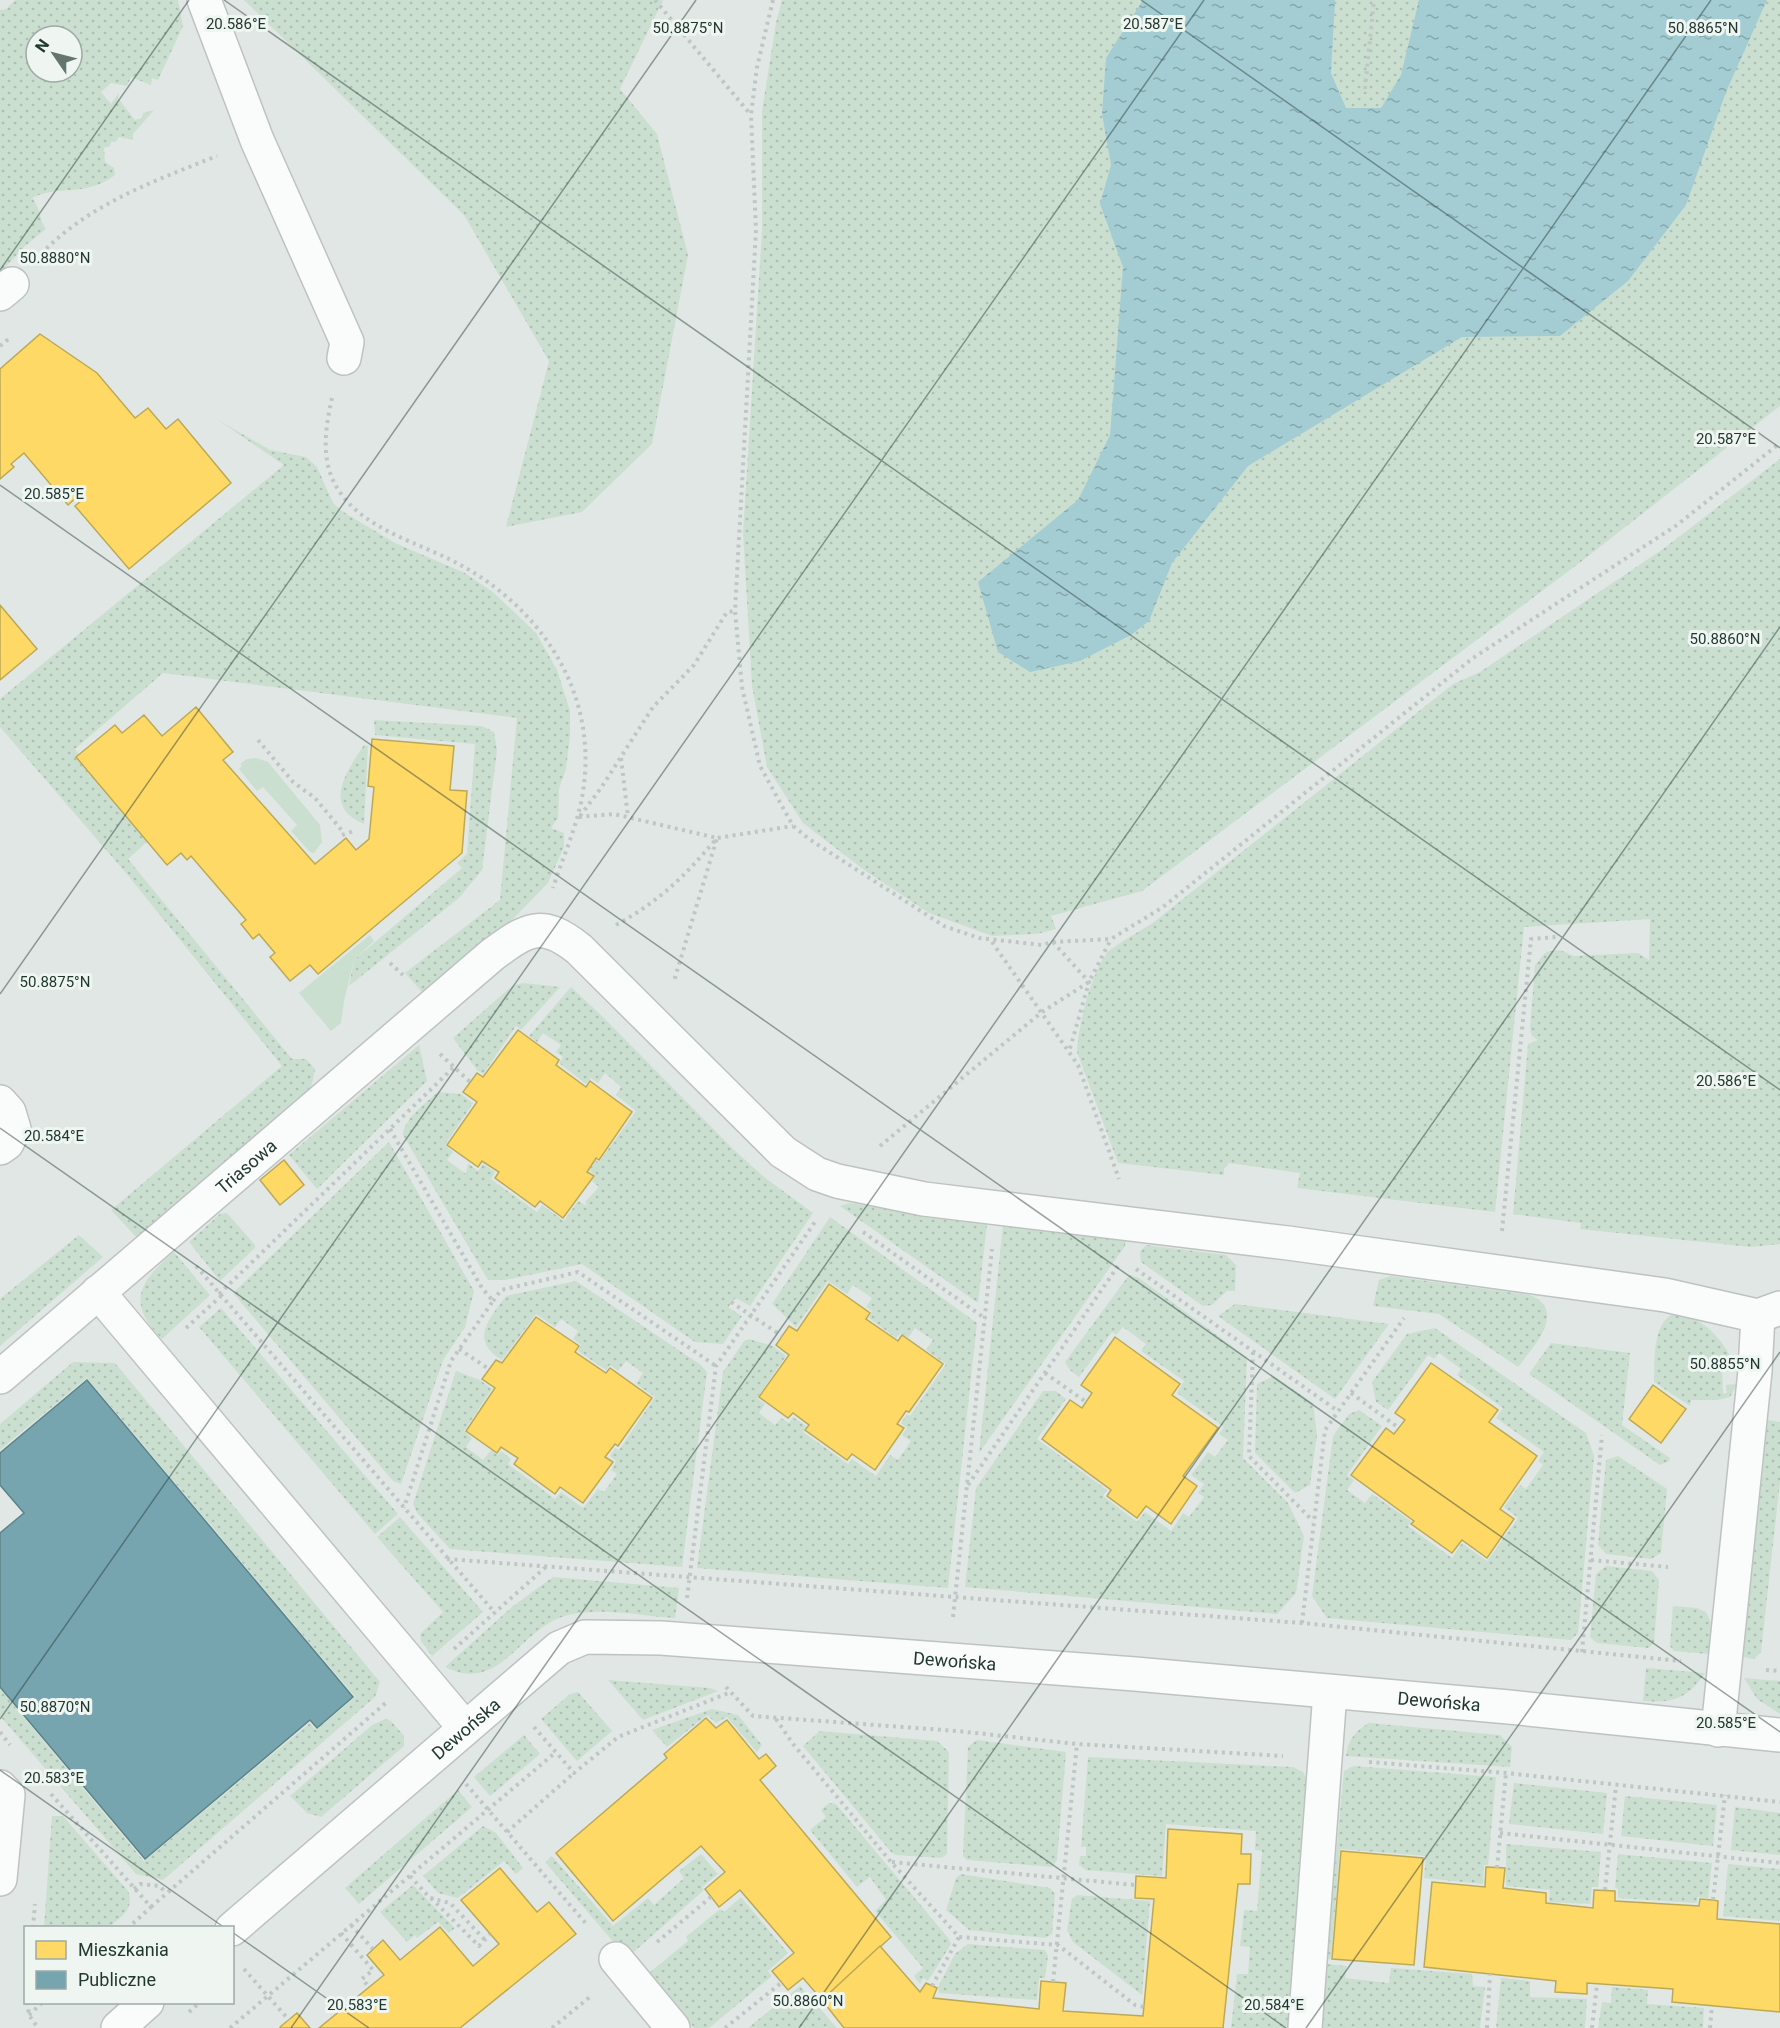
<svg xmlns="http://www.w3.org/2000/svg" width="1780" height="2028" viewBox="0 0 1780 2028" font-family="Roboto,sans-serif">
	<defs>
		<pattern id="grass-dots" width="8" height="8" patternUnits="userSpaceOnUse" patternTransform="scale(1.5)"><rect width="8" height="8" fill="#cbdfd1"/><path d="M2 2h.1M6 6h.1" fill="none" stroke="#aec0b4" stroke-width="1.8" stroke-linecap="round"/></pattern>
		<pattern id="water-ripples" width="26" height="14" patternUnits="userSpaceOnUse" patternTransform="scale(1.5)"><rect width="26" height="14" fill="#a3cdd2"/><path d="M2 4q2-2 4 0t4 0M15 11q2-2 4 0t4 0" fill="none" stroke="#84a7ab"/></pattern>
	</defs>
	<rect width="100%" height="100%" fill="#e1e7e4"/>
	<g fill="url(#grass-dots)" fill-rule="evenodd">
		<path d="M15,0H178L183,26L158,80L152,78L151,85L131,77L127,86L111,83L101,92L111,104L119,93L118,98L135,120L142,118L143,113L154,110L133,134V140L119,137L115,142H111L110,146L104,148L105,162L114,168L115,175C85,198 59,184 32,198C42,211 38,218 46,229L25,246L0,273V10L6,9ZM36,36H72V72H36Z"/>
		<path d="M244,0H663L620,89L657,134L688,255L652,444L582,512L506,527L549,361L464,215Z"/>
		<path d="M782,0H1780V406L1578,564L1142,891L1051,916L1056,929L1037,934L992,936L929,913L864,870L803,823L767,767L752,686L743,533L762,231V111L776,23Z"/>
		<path d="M218,420L270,450L306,457L317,467L333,503L342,511L395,543L465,573L494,593L536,633L557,670L570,711V736L566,769L559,789L558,818L551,828L564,833V847L548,883L509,923L424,994L405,973L500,900L517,718L163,673L75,749L149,840L128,859L292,1059H306L315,1069L312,1084L304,1097L138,1239L111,1210L282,1066L126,873L0,727V699L284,465Z"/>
		<path d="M1780,459V1244L1750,1247L1580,1229L1581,1223L1513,1214L1528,1044L1538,1040L1532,1036L1530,1028L1535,965L1546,952L1560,950L1574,956L1638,953L1649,960L1650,919L1524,927L1495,1212L1297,1188L1300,1173L1229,1163L1224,1169V1175L1118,1163L1077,1052C1078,1026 1091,974 1107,953C1113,946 1144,929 1154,922L1453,684L1480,672L1663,549Z"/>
		<path d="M374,720L482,726L494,732L497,750L482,870L459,898L349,986L354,960L462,868L457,863L467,854L475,744L375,735Z"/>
		<path d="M364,745L368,746L364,824C321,806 347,771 364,745Z"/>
		<path d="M523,983L560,987L521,1030L516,1026L483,1074L477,1070L453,1038L512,986Z"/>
		<path d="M571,987L602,1016L733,1149L764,1177L813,1213L750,1306L736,1298L730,1304L729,1308L742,1316L723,1344L695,1342L582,1264L505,1280H488L403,1135C404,1118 426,1103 438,1092L461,1094L473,1103L445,1145L453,1152L447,1160L466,1174L468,1163L478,1171L483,1164L495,1172L491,1179L537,1212L542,1205L564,1221L578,1201L587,1206L585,1202L599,1187L592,1181L595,1175L588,1170L595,1160L599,1162L636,1111L616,1095L621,1087L605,1073L598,1083L591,1078L586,1084L559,1063L563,1057L556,1052L561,1045L543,1033L537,1042L529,1036Z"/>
		<path d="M419,1045L427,1081L317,1189L289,1155Z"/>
		<path d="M389,1142L474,1291L465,1327L443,1360L401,1484L393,1481L233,1293Z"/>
		<path d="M849,1203L987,1224L978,1303L840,1206Z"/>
		<path d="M227,1213L255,1245V1248L220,1281L189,1242L220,1214Z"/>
		<path d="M830,1217L977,1323L948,1588L697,1568L723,1372L744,1341L749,1339L773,1346L786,1356L757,1398L765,1404L759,1413L775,1425L781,1418L789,1423L793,1417L806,1426L803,1432L848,1464L852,1459L876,1476L890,1455L898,1460L911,1441L902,1435L907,1428L901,1423L907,1414L910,1416L946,1364L926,1350L933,1340L915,1328L908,1338L901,1333L896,1338L869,1318L872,1311L866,1307L872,1298L853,1285L847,1294L828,1281L796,1327L772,1304Z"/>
		<path d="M1003,1225L1126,1240L1125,1246L979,1453Z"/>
		<path d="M79,1235L103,1257L0,1346V1299Z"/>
		<path d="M1146,1245L1226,1255L1236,1265L1235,1291H1227L1212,1305L1203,1306L1141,1262L1140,1252Z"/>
		<path d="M174,1252L210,1295L162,1339C125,1302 140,1281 174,1252Z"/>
		<path d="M1129,1275L1139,1278L1247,1357L1243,1458L1288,1503L1304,1536L1296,1593L1277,1614L965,1587L976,1488L1043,1391H1056L1066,1399L1037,1439L1107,1490L1103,1496L1137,1522L1145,1512L1171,1531L1183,1513L1189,1517L1204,1497L1198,1493L1204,1484L1191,1475L1208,1452L1215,1457L1228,1440L1219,1434L1224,1427L1177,1393L1184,1381L1141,1351L1146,1344L1123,1327L1116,1335L1112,1332L1079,1377L1070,1370L1065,1362Z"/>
		<path d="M1390,1276L1530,1295C1568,1310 1533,1348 1518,1367L1439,1314L1373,1306L1379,1280Z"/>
		<path d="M576,1281L701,1365L707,1372L682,1567L450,1549L417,1513L413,1504L456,1371L480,1380L492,1389L464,1431L472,1438L466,1447L483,1460L491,1450L498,1455L501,1451L511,1459L508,1464L555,1499L561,1492L583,1508L598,1489L604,1492L617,1474L611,1470L616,1461L610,1456L615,1448L619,1450L655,1397L636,1384L643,1373L626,1361L618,1371L610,1365L606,1370L578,1351L581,1345L573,1339L578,1331L561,1319L555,1327L536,1314L502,1360C469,1340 489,1319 506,1296Z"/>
		<path d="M1235,1304L1389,1324L1335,1399L1218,1316Z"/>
		<path d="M221,1308L398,1514L375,1534L199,1327Z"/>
		<path d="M1671,1315C1701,1311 1728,1344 1736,1370L1727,1372V1368H1722L1723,1393H1727L1726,1385L1737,1384L1730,1397L1717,1400H1691L1690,1406L1654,1382C1655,1362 1652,1327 1671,1315Z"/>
		<path d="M1435,1328L1586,1433L1594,1456L1578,1633L1571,1640L1327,1618L1312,1596L1333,1436L1349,1414L1359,1410L1382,1426L1347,1475L1354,1480L1347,1490L1365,1503L1372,1494L1411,1521L1408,1526L1452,1558L1462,1543L1487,1561L1518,1518L1504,1507L1520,1485L1526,1489L1543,1465L1538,1461L1544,1452L1496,1418L1503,1408L1457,1375L1461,1369L1439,1353L1434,1359L1428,1355L1388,1410L1376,1402L1372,1382L1407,1334Z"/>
		<path d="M1551,1343L1630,1353L1622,1425L1670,1458L1669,1461L1660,1465L1529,1374Z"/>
		<path d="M73,1362L115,1363L380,1682L375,1697L163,1880L136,1874L0,1716V1689L144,1861L310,1723L316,1730L355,1697L87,1378L0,1450V1424Z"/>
		<path d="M1274,1376L1313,1403L1317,1435L1310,1485L1295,1493L1255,1453L1257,1384Z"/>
		<path d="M1768,1420L1780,1422V1481L1761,1652L1754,1659L1743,1657Z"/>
		<path d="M1618,1456L1667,1489L1661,1553L1651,1559L1606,1554L1598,1545L1606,1460Z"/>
		<path d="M400,1517L483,1612L432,1656L421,1641L420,1634L443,1612L377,1537Z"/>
		<path d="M1606,1566L1652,1571L1659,1580L1654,1643L1648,1648L1597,1643L1590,1637L1596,1574Z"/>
		<path d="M553,1577L679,1588L675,1618C641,1616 602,1607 568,1615C518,1628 502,1695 445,1667L513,1606Z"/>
		<path d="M1673,1606L1697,1608L1706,1612L1712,1625L1708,1654L1674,1651L1670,1646Z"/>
		<path d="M1646,1668L1705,1673C1687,1699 1674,1703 1643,1701Z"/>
		<path d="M1744,1678L1780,1681V1714L1757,1699Z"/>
		<path d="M608,1680L710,1688L718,1691L643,1720Z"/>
		<path d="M578,1692L612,1731L577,1761L541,1719L570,1694Z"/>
		<path d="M712,1709L738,1715L762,1745L757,1752L727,1717L716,1723L707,1715L667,1747L652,1730Z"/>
		<path d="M385,1719L391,1721L404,1736V1746L321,1817L307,1813L290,1796L372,1725Z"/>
		<path d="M1369,1723L1500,1735L1512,1747L1510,1767L1346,1756C1348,1740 1355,1731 1369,1723Z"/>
		<path d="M820,1731L937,1741L949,1752L947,1854L941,1858L896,1855L891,1852L803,1746Z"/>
		<path d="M524,1735L540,1754L490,1796L474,1777Z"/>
		<path d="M977,1740L1066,1752L1057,1860L1052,1867L967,1860L963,1856L968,1747Z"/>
		<path d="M1088,1757L1293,1767L1303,1772L1310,1787L1289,2028H1231L1237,1974H1248L1250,1947L1240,1946L1244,1910L1257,1911L1262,1851L1255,1850L1256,1831L1166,1824L1162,1876L1086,1870L1079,1865L1080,1856H1086V1847H1081Z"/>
		<path d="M1353,1766L1496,1777L1488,1865H1484L1483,1884L1424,1878L1426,1856L1340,1849L1331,1959L1326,1958L1344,1771Z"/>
		<path d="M1514,1783L1607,1793L1603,1834L1509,1824Z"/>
		<path d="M458,1790L472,1807L359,1904L345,1888Z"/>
		<path d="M1625,1796L1717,1805L1713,1846L1621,1836Z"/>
		<path d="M829,1803L836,1804L949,1939L951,1944L928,1981L923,1978L920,1984L914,1976L923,1968L875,1911L886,1900L870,1877L857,1887L810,1830L826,1817L821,1810Z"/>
		<path d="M1735,1807L1780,1813V1855L1731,1850Z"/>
		<path d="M52,1816H63L128,1891C135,1909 121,1917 109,1927H44Z"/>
		<path d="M483,1826L496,1833L523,1868L516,1874L504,1861L458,1898L438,1893L423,1876Z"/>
		<path d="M1506,1844L1601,1852L1598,1887H1592L1590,1904L1549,1902L1550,1890L1506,1886Z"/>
		<path d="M701,1854L718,1874L702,1887L704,1890L627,1958L545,1862L552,1856L613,1926L648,1898L654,1905L684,1878L679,1871Z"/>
		<path d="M1618,1854L1712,1863L1708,1898L1698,1897L1697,1903L1618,1898V1889L1615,1888Z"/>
		<path d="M1728,1864L1780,1869V1921L1723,1916Z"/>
		<path d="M961,1874L1050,1888L1055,1894L1052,1934L1045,1938L969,1930L946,1910L956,1878Z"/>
		<path d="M413,1885L455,1928L449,1933L438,1922L417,1938L415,1935L407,1942L380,1912Z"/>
		<path d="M1077,1895L1150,1901L1142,1995L1073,1942L1067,1930L1072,1899Z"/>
		<path d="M741,1897L788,1953L768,1971L772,1976L709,2028H694L649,1973L688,1941L686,1937L720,1909L724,1912Z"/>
		<path d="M968,1944L1045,1950L1048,1956L1045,1978H1039L1037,2000L939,1993L938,1987L955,1954Z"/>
		<path d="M1325,1964L1347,1966L1345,1978L1389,1983L1391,1968L1472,1974L1473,1986L1485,1987L1480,2028H1319Z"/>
		<path d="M1501,1978L1530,1981V1997L1587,1999L1585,2028H1496Z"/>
		<path d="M800,1986L837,2028H748Z"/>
		<path d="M1612,1987L1648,1990L1647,2004L1704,2008L1703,2028H1598L1602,2002L1611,2003Z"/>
	</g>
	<g fill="#cbdfd1">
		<path d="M256,758L268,762L320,825L322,842L314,853L310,852L291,831L297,825L263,787L257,791L239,769L242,766L240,764L247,759Z"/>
		<path d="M370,935L374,941L354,960L344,1001L341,1023L331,1031L299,993Z"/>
	</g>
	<path fill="url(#water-ripples)" d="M1143,0H1335L1331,73L1346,108H1381L1401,75L1419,0H1767L1726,92L1686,205L1628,281L1560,336L1462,337L1248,466L1172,563L1149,621L1131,635L1080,661L1030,672L998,652L978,582L1078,500L1110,435L1123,267L1100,204L1111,165L1102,114L1106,58Z"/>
	<g fill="#ffd966" stroke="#bca956" stroke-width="1.5">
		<path d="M40,334L97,373L135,418L148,408L166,429L178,419L231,483L129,569L75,506L82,500L78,496L68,505L24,453L11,464L14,467L0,479V369Z"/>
		<path d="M0,605L37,649L0,680Z"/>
		<path d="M196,707L233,752L223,760L315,864L346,838L356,850L369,839L374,787L368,786L372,739L454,746L450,790L467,791L462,853L318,974L310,965L290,981L270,957L275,953L259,934L253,939L241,924L246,920L191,856L187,860L181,853L167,865L76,757L115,725L122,733L144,715L162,736Z"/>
		<path d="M518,1030L559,1060L556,1065L586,1087L590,1081L632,1112L599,1160L596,1158L587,1172L594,1176L563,1218L540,1201L535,1207L495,1178L499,1172L482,1161L478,1167L447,1145L477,1102L463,1092L477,1073L483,1077Z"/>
		<path d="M284,1160L304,1185L280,1205L260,1180Z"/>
		<path d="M829,1284L870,1313L866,1319L898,1341L902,1335L943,1364L909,1412L906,1411L897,1424L904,1428L875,1470L852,1454L847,1460L805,1430L809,1425L793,1413L788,1418L759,1397L789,1355L776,1345L789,1326L797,1331Z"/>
		<path d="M536,1317L579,1346L575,1352L606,1373L610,1368L652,1398L618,1446L615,1444L605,1457L613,1462L583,1503L560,1487L555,1494L514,1464L518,1458L501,1447L497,1453L466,1431L495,1388L482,1379L496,1360L502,1363Z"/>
		<path d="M1115,1337L1180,1384L1172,1395L1218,1428L1183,1476L1197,1486L1171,1524L1146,1506L1137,1518L1107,1496L1111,1490L1042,1439L1070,1400L1082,1408L1092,1393L1081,1385Z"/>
		<path d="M1431,1363L1498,1410L1489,1422L1537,1456L1500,1509L1514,1519L1487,1558L1462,1540L1452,1553L1411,1524L1414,1521L1351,1475L1386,1428L1394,1434L1405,1420L1395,1413Z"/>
		<path d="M1653,1385L1686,1409L1661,1443L1629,1419Z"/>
		<path d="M706,1718L716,1728L727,1720L759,1759L766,1754L776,1766L760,1780L891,1937L822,2000L803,1978L788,1990L772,1971L794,1953L740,1890L719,1907L705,1889L725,1872L701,1846L613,1921L556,1853L667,1758L664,1754Z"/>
		<path d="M1168,1829L1242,1834L1241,1854H1251L1250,1884H1238L1223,2028H844L822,2000L880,1946L920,1992L926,1983L937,1988L933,1998L1039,2009L1041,1981L1053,1982L1066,1983L1063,2011L1143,2016L1154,1899L1135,1898L1136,1876L1166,1878Z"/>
		<path d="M1341,1851L1423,1858L1414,1965L1332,1959Z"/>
		<path d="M1486,1867L1505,1868L1503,1888L1546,1893V1903L1593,1908L1594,1890L1615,1891V1901L1699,1906L1700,1899L1713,1900L1718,1901L1717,1919L1780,1924V2012L1672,2002L1673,1989L1587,1983V1994L1555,1992L1556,1981L1424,1967L1432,1882L1485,1887Z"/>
		<path d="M500,1868L537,1912L549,1902L576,1934L460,2028H319L384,1975L367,1955L383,1940L400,1960L440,1927L473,1966L499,1944L461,1900Z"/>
		<path d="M297,2013L310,2028H280V2027Z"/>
	</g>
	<path fill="#76a5af" stroke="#5c8489" stroke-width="1.5" d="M87,1380L353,1697L317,1728L310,1720L145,1859L0,1687V1533L24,1513L0,1485V1453Z"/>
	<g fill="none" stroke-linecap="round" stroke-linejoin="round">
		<defs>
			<g id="minor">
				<path d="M204,0L257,140L347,342L344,358"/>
				<path d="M0,294L12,284"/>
				<path d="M0,1102L9,1112L14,1129L7,1143L0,1148"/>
				<path d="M98,1292L465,1728"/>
				<path id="s1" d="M0,1377L492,955C527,929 542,919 579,949L783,1152L817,1174L837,1181L924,1199L1288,1243L1665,1295L1758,1316L1780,1308"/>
				<path d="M1718,1730L1755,1371L1758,1316"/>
				<path d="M0,1787L8,1795L0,1879"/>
				<path id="s2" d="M232,1929L559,1648L585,1637L661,1638L1135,1674L1509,1707L1780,1735"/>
				<path d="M616,1959L673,2028"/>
				<path d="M118,2028L147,2002"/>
				<path d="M1305,2028L1330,1692"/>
			</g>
		</defs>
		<use href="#minor" stroke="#bec3c1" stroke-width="36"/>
		<g stroke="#bfc7c5" stroke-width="4" stroke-dasharray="3 4.5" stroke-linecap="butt">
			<path d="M655,0L751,115"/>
			<path d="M773,0L757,67L751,115L756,230L735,611L742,687L760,766L793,826L809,839L944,926L979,938L1042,945L1052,942L1111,939L1163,907L1473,658L1677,525L1780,443"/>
			<path d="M1365,89L1374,0"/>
			<path d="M41,254C89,204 154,181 217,156"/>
			<path d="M0,346L11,337"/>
			<path d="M332,398C325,429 320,463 339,491C363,527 412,541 449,559C535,601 596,685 584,784C580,821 564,853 553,888"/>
			<path d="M258,740L293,782L315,798L344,833"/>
			<path d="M621,758L628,817"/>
			<path d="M580,816L601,788L653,707L694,665L727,612L735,611"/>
			<path d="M579,817L614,814L717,838L674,981"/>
			<path d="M342,835L354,831"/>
			<path d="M616,925C661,900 684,877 717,838L793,826"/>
			<path d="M992,942L1078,1065L1119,1179"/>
			<path d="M1053,942L1089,982L1069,1052"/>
			<path d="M390,963L403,975"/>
			<path d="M440,1054L470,1082"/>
			<path d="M390,1129L482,1288L493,1301L451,1361L404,1508"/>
			<path d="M880,1146L1042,1012L1089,982L1111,939"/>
			<path d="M1502,1231L1531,939L1556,937"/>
			<path d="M863,1232L986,1319"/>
			<path d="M196,1266L495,1613"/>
			<path d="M1136,1269L1338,1411"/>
			<path d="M219,1294L453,1068"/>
			<path d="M493,1301L501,1290L578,1272L716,1366"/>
			<path d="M731,1302L782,1336"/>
			<path d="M186,1328L221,1296"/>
			<path d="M459,1349L489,1369"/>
			<path d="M1253,1352L1249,1456L1313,1521"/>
			<path d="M1045,1373L1086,1402"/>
			<path d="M1351,1393L1399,1428"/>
			<path d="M968,1485L1118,1266"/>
			<path d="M447,1559L1302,1623L1681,1661"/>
			<path d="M1591,1560L1668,1567"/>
			<path d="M687,1598L716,1366L817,1219"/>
			<path d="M953,1617L992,1249"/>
			<path d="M1302,1623L1325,1430L1404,1318"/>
			<path d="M454,1649L547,1566"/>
			<path d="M1582,1652L1602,1435"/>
			<path d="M1766,1670L1780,1671"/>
			<path d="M726,1687L753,1716L957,1731L1077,1744L1283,1756"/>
			<path d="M776,1719L793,1744L891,1862L959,1937L1058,1945L1135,2005L1144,2007"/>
			<path d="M534,1727L574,1773L618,1737L731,1692"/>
			<path d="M0,1732L10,1745"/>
			<path d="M1369,1762L1506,1773L1780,1802"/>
			<path d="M466,1784L588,1926"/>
			<path d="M51,1794L151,1907L128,1928"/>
			<path d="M507,1832L574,1773"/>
			<path d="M1500,1833L1780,1863"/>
			<path d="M892,1862L1135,1885"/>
			<path d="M1497,1868L1506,1773"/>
			<path d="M410,1876L430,1898L450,1903L485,1940"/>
			<path d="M134,1889L140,1884L159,1886L167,1893"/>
			<path d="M1605,1890L1616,1786"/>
			<path d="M431,1898L479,1946L490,1934"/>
			<path d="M1713,1900L1725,1795"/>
			<path d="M151,1907L388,1701"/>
			<path d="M351,1925L373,1949"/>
			<path d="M33,1928L35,1904"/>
			<path d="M341,1933L373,1970L362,1979L369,1987"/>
			<path d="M657,1942L711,1897"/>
			<path d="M244,1969L289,2020"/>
			<path d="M1053,1982L1077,1744"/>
			<path d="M932,1986L959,1937"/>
			<path d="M27,2002L29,2015L38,2028"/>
			<path d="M189,2012L200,2002"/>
			<path d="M29,2015L43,2002"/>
			<path d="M230,2028L556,1752"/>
			<path d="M552,2028L591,1996"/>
			<path d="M725,2028L781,1983"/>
			<path d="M1487,2028L1490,1974"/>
			<path d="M1592,2028L1597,1984"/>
			<path d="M1710,2028L1712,2006"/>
		</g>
		<use href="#minor" stroke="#fafbfb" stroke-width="33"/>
	</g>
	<path fill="none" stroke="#213831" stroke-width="1.5" stroke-opacity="0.45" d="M224,0L1780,1090M1141,0L1780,448M0,270L189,0M0,485L1780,1732M0,994L696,0M0,1128L1286,2028M0,1719L1204,0M0,1770L225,1928M232,1932L369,2028M291,2028L1711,0M799,2028L1780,627M1306,2028L1780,1352"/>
	<g text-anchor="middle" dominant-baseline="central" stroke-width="6" stroke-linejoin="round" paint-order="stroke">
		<g font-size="18" fill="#213831" stroke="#eff6f2">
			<text stroke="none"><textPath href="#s1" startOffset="324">Triasowa</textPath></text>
			<text stroke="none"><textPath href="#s2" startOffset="830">Dewońska</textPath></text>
			<text stroke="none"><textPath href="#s2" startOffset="1316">Dewońska</textPath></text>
			<text stroke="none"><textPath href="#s2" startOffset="308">Dewońska</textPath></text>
		</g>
	</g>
	<g font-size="15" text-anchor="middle" fill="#213831" stroke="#eff6f2" stroke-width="6" stroke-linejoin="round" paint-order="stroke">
		<text x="236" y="29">20.586°E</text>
		<text x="1153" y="29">20.587°E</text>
		<text x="688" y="33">50.8875°N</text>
		<text x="1703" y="33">50.8865°N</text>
		<text x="55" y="263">50.8880°N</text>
		<text x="1726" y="444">20.587°E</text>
		<text x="54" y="499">20.585°E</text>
		<text x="1725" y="644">50.8860°N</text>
		<text x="55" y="987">50.8875°N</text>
		<text x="1726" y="1086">20.586°E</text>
		<text x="54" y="1141">20.584°E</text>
		<text x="1725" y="1369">50.8855°N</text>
		<text x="55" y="1712">50.8870°N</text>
		<text x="1726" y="1728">20.585°E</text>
		<text x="54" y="1783">20.583°E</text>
		<text x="808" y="2006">50.8860°N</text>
		<text x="357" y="2010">20.583°E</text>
		<text x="1274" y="2010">20.584°E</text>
	</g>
	<rect x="24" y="1926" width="210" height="78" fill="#eff6f2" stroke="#9daaa5" stroke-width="1.5"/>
	<rect x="36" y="1941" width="30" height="18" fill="#ffd966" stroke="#9daaa5" stroke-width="1.5"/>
	<text x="78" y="1956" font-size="18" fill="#213831">Mieszkania</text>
	<rect x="36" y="1971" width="30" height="18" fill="#76a5af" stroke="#9daaa5" stroke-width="1.5"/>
	<text x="78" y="1986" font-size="18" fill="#213831">Publiczne</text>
	<g transform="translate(54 54) rotate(305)"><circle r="28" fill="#eff6f2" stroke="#9daaa5" stroke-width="1.5"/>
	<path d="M0-4.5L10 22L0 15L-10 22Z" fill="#647570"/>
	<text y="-9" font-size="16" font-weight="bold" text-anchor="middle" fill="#213831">N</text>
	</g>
</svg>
